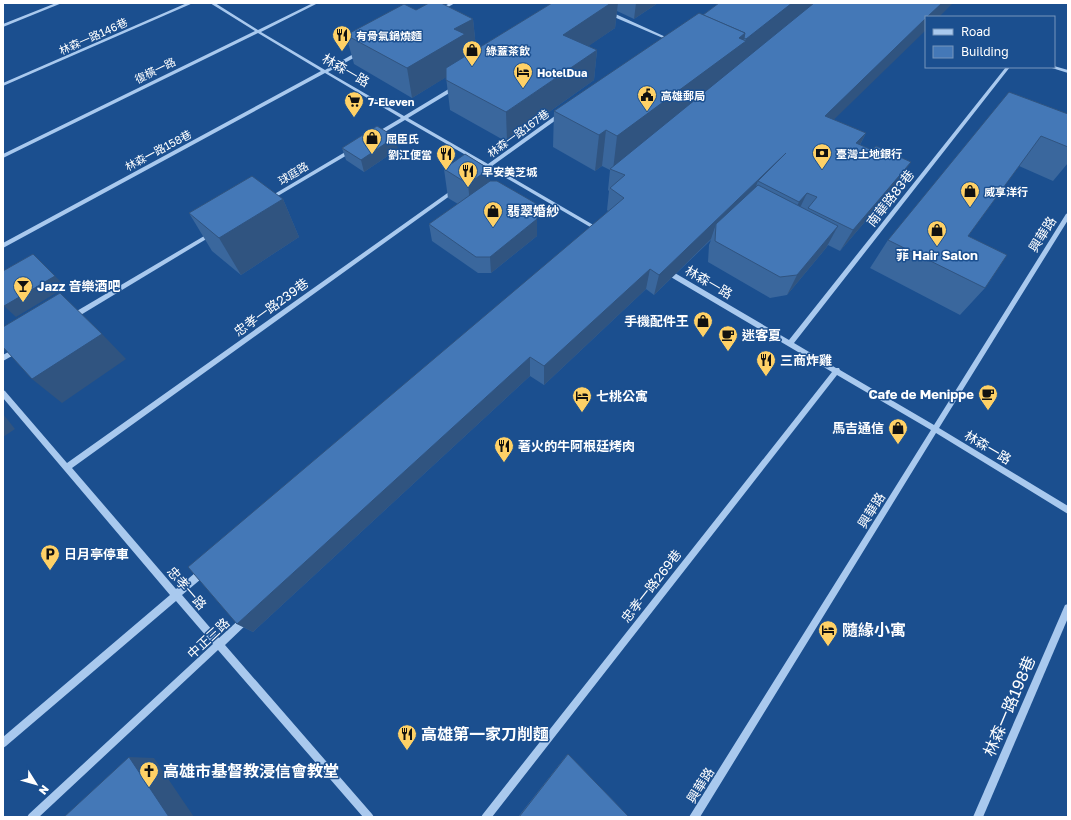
<svg xmlns="http://www.w3.org/2000/svg" width="1071" height="820" viewBox="0 0 1071 820" font-family="'Golos Text','Noto Sans TC',sans-serif">
	<rect width="100%" height="100%" fill="#1b4f8f"/>
	<g fill="none" stroke-linecap="round" stroke-linejoin="round">
		<g fill="#a9c9ee" fill-rule="evenodd">
			<path d="M56,3H62L3,27V24Z"/>
			<path d="M187,3H193L3,86V83Z"/>
			<path d="M210,3H215L258,30L313,3H318L261,32L325,70L357,52H361V54L328,72L404,116L452,87H456V89L408,118L488,164L559,113H563V115L492,166L602,230L599,232L597,231L489,168H485V166L405,120L378,136H374V134L401,118L325,73L3,248V243L321,71L258,33L3,158V154L255,31Z"/>
			<path d="M450,3H455L441,11L437,10Z"/>
			<path d="M607,12H611L668,38L663,43H659V41L663,38L607,14Z"/>
			<path d="M1054,66L1068,70V73L1052,68V67H1054Z"/>
			<path d="M1006,67H1010L794,343L836,368H839L840,370L934,425L1066,214L1068,213V220L939,428L1068,506V514L936,433L700,817H689L931,430L837,375L492,817H481L483,814L832,372L664,273L663,271L664,269H668L789,340Z"/>
			<path d="M352,148L355,150L354,151L271,200L269,201L266,199Z"/>
			<path d="M456,187L458,188V190L72,468L176,589L201,568L204,567L207,568L208,571L207,574L182,595L219,638L243,616L246,615L249,616L250,619L249,622L225,645L372,814L374,817H363L218,650L39,817H27L29,814L213,644L176,601L6,746L3,748V737L170,595L3,398V390L5,391L67,463Z"/>
			<path d="M211,232L213,233V235L74,319H70L69,317L70,315Z"/>
			<path d="M17,347L19,348L20,350L19,352L3,361V355Z"/>
			<path d="M1068,604V618L983,817H973L1065,605Z"/>
		</g>
	</g>
	<g fill="#3a679d">
		<path d="M552,3H658L634,19L617,11L615,28L588,46L597,50L594,80L507,142L450,110L446,77L412,98L354,64L346,35L416,10L473,19L476,48L467,54V55Z"/>
		<path d="M719,3L834,120L866,133L860,145L897,184L840,251L828,245L826,248L787,295L770,298L708,262L709,245L711,240L654,295L646,289L544,385L530,376L253,632L237,624L608,211L607,210L609,191L608,190L610,170L602,166L595,171L553,147L554,111L703,15Z"/>
		<path d="M1068,114V163L1053,181L1019,166L968,236L985,288L960,315L870,268L888,240Z"/>
		<path d="M342,148L398,149L364,172L346,160Z"/>
		<path d="M444,169L490,181L537,236L491,273H478L432,241L429,224L458,204L448,198Z"/>
		<path d="M283,199L299,237L241,275L212,251L189,213Z"/>
		<path d="M568,754L629,817H518L566,756Z"/>
	</g>
	<g fill="#305480">
		<path d="M611,3H618L615,28L561,65L563,35Z"/>
		<path d="M636,3H658L634,19Z"/>
		<path d="M792,3H819L613,170L617,136L739,38L745,33L743,43L745,42L746,39Z"/>
		<path d="M942,3H953L939,17H927Z"/>
		<path d="M926,18V30L815,138L825,116Z"/>
		<path d="M473,19L476,48L467,54L468,64L412,98L407,68L454,29Z"/>
		<path d="M597,50L594,80L507,142L506,112Z"/>
		<path d="M606,130L602,166L595,171L599,135Z"/>
		<path d="M866,133L854,156L856,143Z"/>
		<path d="M395,137L398,149L364,172L361,160Z"/>
		<path d="M786,153L758,181L751,200L716,224L711,239L654,295L659,275Z"/>
		<path d="M911,162L897,184L840,251L853,230Z"/>
		<path d="M489,169L491,198L471,213L468,184Z"/>
		<path d="M807,193L797,214L789,223L799,202Z"/>
		<path d="M283,199L299,237L241,275L219,238Z"/>
		<path d="M537,219V236L491,273L490,257Z"/>
		<path d="M838,226L826,248L787,295L797,275Z"/>
		<path d="M650,269L646,289L544,385V366Z"/>
		<path d="M55,276L66,287L16,317L4,306Z"/>
		<path d="M102,334L126,359L62,403L32,379Z"/>
		<path d="M530,357V376L253,632L237,624Z"/>
		<path d="M3,414L15,429L3,437Z"/>
		<path d="M129,757L154,758L194,817H169Z"/>
	</g>
	<g fill="#4478b7" stroke="#305480">
		<path d="M429,3H441L473,19L454,29L465,34L407,68L346,35L404,4L416,10Z"/>
		<path d="M552,3H611L563,35L597,50L506,112L446,80V68Z"/>
		<path d="M719,3H792L746,39L744,38L745,33L703,15Z"/>
		<path d="M814,3H942L927,17H926V18L825,116L866,133L856,143L872,150L876,146L911,162L853,230L808,208L817,197L807,193L799,202L758,181L786,153L659,275L650,269L544,366L530,357L237,624L188,567L624,198L610,188L625,175L610,169Z"/>
		<path d="M699,13L745,33L739,38L746,41L617,136L606,130L599,135L554,111Z"/>
		<path d="M1009,92L1068,114V147L1041,136L968,236L1007,255L985,288L888,240Z"/>
		<path d="M377,126L395,137L361,160L342,148Z"/>
		<path d="M465,154L489,169L468,184L444,169Z"/>
		<path d="M252,176L283,199L219,238L189,213Z"/>
		<path d="M490,181H497L537,204V219L490,257H476L429,224Z"/>
		<path d="M758,185L838,226L797,275L780,277L715,241L716,224Z"/>
		<path d="M33,254L55,276L4,306L3,305V271Z"/>
		<path d="M60,293L102,334L32,379L3,347V327Z"/>
		<path d="M568,754L629,817H519Z"/>
		<path d="M129,757L169,817H64Z"/>
	</g>
	<defs>
		<symbol id="restaurant-pin" viewBox="-11 -11 22 30"><path d="M0 17L-7.5 6A9.5 9.5 0 1 1 7.5 6Z" fill="#ffd166" stroke="#1b4f8f"/><path d="M-5-6h1v4h1v-4h1v4h1v-4h1v5L-1.5 .5V6h-2V.5L-5-1ZM5-6V6H3V1.5H1.5Q1.5-4 5-6Z" fill="#111"/></symbol>
		<symbol id="shop-pin" viewBox="-11 -11 22 30"><path d="M0 17L-7.5 6A9.5 9.5 0 1 1 7.5 6Z" fill="#ffd166" stroke="#1b4f8f"/><path d="M-5-2.5h2.3a2.7 3.5 0 0 1 5.4 0H5L5.5 6h-11ZM-1.5-2.5h3a1.5 2.3 0 0 0-3 0Z" fill="#111"/></symbol>
		<symbol id="hotel-pin" viewBox="-11 -11 22 30"><path d="M0 17L-7.5 6A9.5 9.5 0 1 1 7.5 6Z" fill="#ffd166" stroke="#1b4f8f"/><path d="M-6-4.5h1.5V1H6V5H4.5V3h-9V5H-6ZM-4 0a1.8 1.8 0 1 1 3.6 0ZM.5 0V-2.5h3Q6-2.5 6 0Z" fill="#111"/></symbol>
		<symbol id="civic-pin" viewBox="-11 -11 22 30"><path d="M0 17L-7.5 6A9.5 9.5 0 1 1 7.5 6Z" fill="#ffd166" stroke="#1b4f8f"/><path d="M-.6-6.5H3V-4.5H.6V-3L4-1V1h2V6H-6V1h2V-1L-.6-3ZM-1.2 2.5V6h2.4V2.5Z" fill="#111"/></symbol>
		<symbol id="supermarket-pin" viewBox="-11 -11 22 30"><path d="M0 17L-7.5 6A9.5 9.5 0 1 1 7.5 6Z" fill="#ffd166" stroke="#1b4f8f"/><path d="M-6-5.5h2.5l.6 2H6L4.5 2H-2.5L-4.4-4H-6ZM-1.5 3.2a1.3 1.3 0 1 0 .1 0ZM3 3.2a1.3 1.3 0 1 0 .1 0Z" fill="#111"/></symbol>
		<symbol id="bank-pin" viewBox="-11 -11 22 30"><path d="M0 17L-7.5 6A9.5 9.5 0 1 1 7.5 6Z" fill="#ffd166" stroke="#1b4f8f"/><path d="M-6-4H6V4H-6ZM0-2.3a2.3 2.3 0 1 0 0 4.6a2.3 2.3 0 1 0 0-4.6Z" fill="#111"/></symbol>
		<symbol id="bar-pin" viewBox="-11 -11 22 30"><path d="M0 17L-7.5 6A9.5 9.5 0 1 1 7.5 6Z" fill="#ffd166" stroke="#1b4f8f"/><path d="M-6-5H6L.8 .8V4.5H3.5V6h-7V4.5H-.8V.8Z" fill="#111"/></symbol>
		<symbol id="cafe-pin" viewBox="-11 -11 22 30"><path d="M0 17L-7.5 6A9.5 9.5 0 1 1 7.5 6Z" fill="#ffd166" stroke="#1b4f8f"/><path d="M-5.5-4.5H6V0H3Q3 3.5 0 3.5H-2.5Q-5.5 3.5-5.5 0ZM3-3.2v2h1.7v-2ZM-6 4.5H4V6H-6Z" fill="#111"/></symbol>
		<symbol id="parking-pin" viewBox="-11 -11 22 30"><path d="M0 17L-7.5 6A9.5 9.5 0 1 1 7.5 6Z" fill="#ffd166" stroke="#1b4f8f"/><path d="M-3.5-5.5H1a3.5 3.5 0 0 1 0 7H-1V5.5H-3.5ZM-1-3.4V-.6H.8a1.4 1.4 0 0 0 0-2.8Z" fill="#111"/></symbol>
		<symbol id="church-pin" viewBox="-11 -11 22 30"><path d="M0 17L-7.5 6A9.5 9.5 0 1 1 7.5 6Z" fill="#ffd166" stroke="#1b4f8f"/><path d="M-1.2-6h2.4v3.5h3.3v2.4h-3.3V6h-2.4V-.1h-3.3v-2.4h3.3Z" fill="#111"/></symbol>
	</defs>
	<g fill-rule="evenodd">
		<use href="#restaurant-pin" x="331" y="24" width="22" height="30"/>
		<use href="#shop-pin" x="461" y="39" width="22" height="30"/>
		<use href="#hotel-pin" x="512" y="61" width="22" height="30"/>
		<use href="#civic-pin" x="636" y="84" width="22" height="30"/>
		<use href="#supermarket-pin" x="343" y="90" width="22" height="30"/>
		<use href="#shop-pin" x="361" y="127" width="22" height="30"/>
		<use href="#bank-pin" x="811" y="142" width="22" height="30"/>
		<use href="#restaurant-pin" x="435" y="143" width="22" height="30"/>
		<use href="#restaurant-pin" x="457" y="160" width="22" height="30"/>
		<use href="#shop-pin" x="959" y="180" width="22" height="30"/>
		<use href="#shop-pin" x="482" y="200" width="22" height="30"/>
		<use href="#shop-pin" x="926" y="219" width="22" height="30"/>
		<use href="#bar-pin" x="12" y="275" width="22" height="30"/>
		<use href="#shop-pin" x="692" y="310" width="22" height="30"/>
		<use href="#cafe-pin" x="717" y="324" width="22" height="30"/>
		<use href="#restaurant-pin" x="755" y="349" width="22" height="30"/>
		<use href="#cafe-pin" x="977" y="383" width="22" height="30"/>
		<use href="#hotel-pin" x="571" y="385" width="22" height="30"/>
		<use href="#shop-pin" x="887" y="417" width="22" height="30"/>
		<use href="#restaurant-pin" x="493" y="435" width="22" height="30"/>
		<use href="#parking-pin" x="39" y="543" width="22" height="30"/>
		<use href="#hotel-pin" x="817" y="619" width="22" height="30"/>
		<use href="#restaurant-pin" x="396" y="723" width="22" height="30"/>
		<use href="#church-pin" x="138" y="760" width="22" height="30"/>
	</g>
	<g text-anchor="middle" dominant-baseline="central" stroke-width="3" stroke-linejoin="round" paint-order="stroke">
		<g font-size="11" font-weight="bold" fill="#fff" stroke="#1b4f8f" text-anchor="start">
			<text x="356" y="35">有骨氣鍋燒麵</text>
			<text x="486" y="50">綠蓋茶飲</text>
			<text x="537" y="72">HotelDua</text>
			<text x="661" y="95">高雄郵局</text>
			<text x="368" y="101">7-Eleven</text>
			<text x="386" y="138">屈臣氏</text>
			<text x="836" y="153">臺灣土地銀行</text>
			<text x="432" y="154" text-anchor="end">劉江便當</text>
			<text x="482" y="171">早安美芝城</text>
			<text x="984" y="191">威享洋行</text>
		</g>
		<g font-size="11" fill="#fff" stroke="#1b4f8f">
			<text transform="translate(93 36) rotate(-24)">林森一路146巷</text>
			<text transform="translate(155 70) rotate(-26)">復橫一路</text>
			<text transform="translate(518 133) rotate(-36)">林森一路167巷</text>
			<text transform="translate(158 150) rotate(-28)">林森一路158巷</text>
			<text transform="translate(293 173) rotate(-31)">球庭路</text>
		</g>
		<g font-size="13" fill="#fff" stroke="#1b4f8f">
			<text transform="translate(346 70) rotate(30)">林森一路</text>
			<text transform="translate(890 198) rotate(-52)">南華路83巷</text>
			<text transform="translate(1042 234) rotate(-58)">興華路</text>
			<text transform="translate(709 282) rotate(30)">林森一路</text>
			<text transform="translate(271 307) rotate(-36)">忠孝一路239巷</text>
			<text transform="translate(988 447) rotate(31)">林森一路</text>
			<text transform="translate(871 510) rotate(-58)">興華路</text>
			<text transform="translate(651 586) rotate(-52)">忠孝一路269巷</text>
			<text transform="translate(187 588) rotate(49)">忠孝一路</text>
			<text transform="translate(208 638) rotate(-43)">中正三路</text>
			<text transform="translate(700 785) rotate(-58)">興華路</text>
		</g>
		<g font-size="13" font-weight="bold" fill="#fff" stroke="#1b4f8f" text-anchor="start">
			<text x="507" y="211">翡翠婚紗</text>
			<text x="937" y="255" text-anchor="middle">菲 Hair Salon</text>
			<text x="37" y="286">Jazz 音樂酒吧</text>
			<text x="689" y="321" text-anchor="end">手機配件王</text>
			<text x="742" y="335">迷客夏</text>
			<text x="780" y="360">三商炸雞</text>
			<text x="974" y="394" text-anchor="end">Cafe de Menippe</text>
			<text x="596" y="396">七桃公寓</text>
			<text x="884" y="428" text-anchor="end">馬吉通信</text>
			<text x="518" y="446">著火的牛阿根廷烤肉</text>
			<text x="64" y="554">日月亭停車</text>
		</g>
		<g font-size="16" font-weight="bold" fill="#fff" stroke="#1b4f8f" text-anchor="start">
			<text x="842" y="630">隨緣小寓</text>
			<text x="421" y="734">高雄第一家刀削麵</text>
			<text x="163" y="771">高雄市基督教浸信會教堂</text>
		</g>
		<g font-size="16" fill="#fff" stroke="#1b4f8f">
			<text transform="translate(1009 706) rotate(-67)">林森一路198巷</text>
		</g>
	</g>
	<rect width="1071" height="820" fill="none" stroke="#ffffff" stroke-width="8"/>
	<rect x="925" y="16" width="130" height="52" fill="#1b4f8f" stroke="#7695bc"/>
	<rect x="933" y="29" width="20" height="6" fill="#a9c9ee" stroke="#7695bc"/>
	<text x="961" y="36" font-size="12" fill="#ffffff">Road</text>
	<rect x="933" y="46" width="20" height="12" fill="#4478b7" stroke="#7695bc"/>
	<text x="961" y="56" font-size="12" fill="#ffffff">Building</text>
	<g transform="translate(36 784) rotate(127)" stroke="#1b4f8f" stroke-width="3" paint-order="stroke">
	<path d="M0-3L7 15L0 10L-7 15Z" fill="#ffffff"/>
	<text y="-6" font-size="11" font-weight="bold" text-anchor="middle" fill="#ffffff">N</text>
	</g>
</svg>
